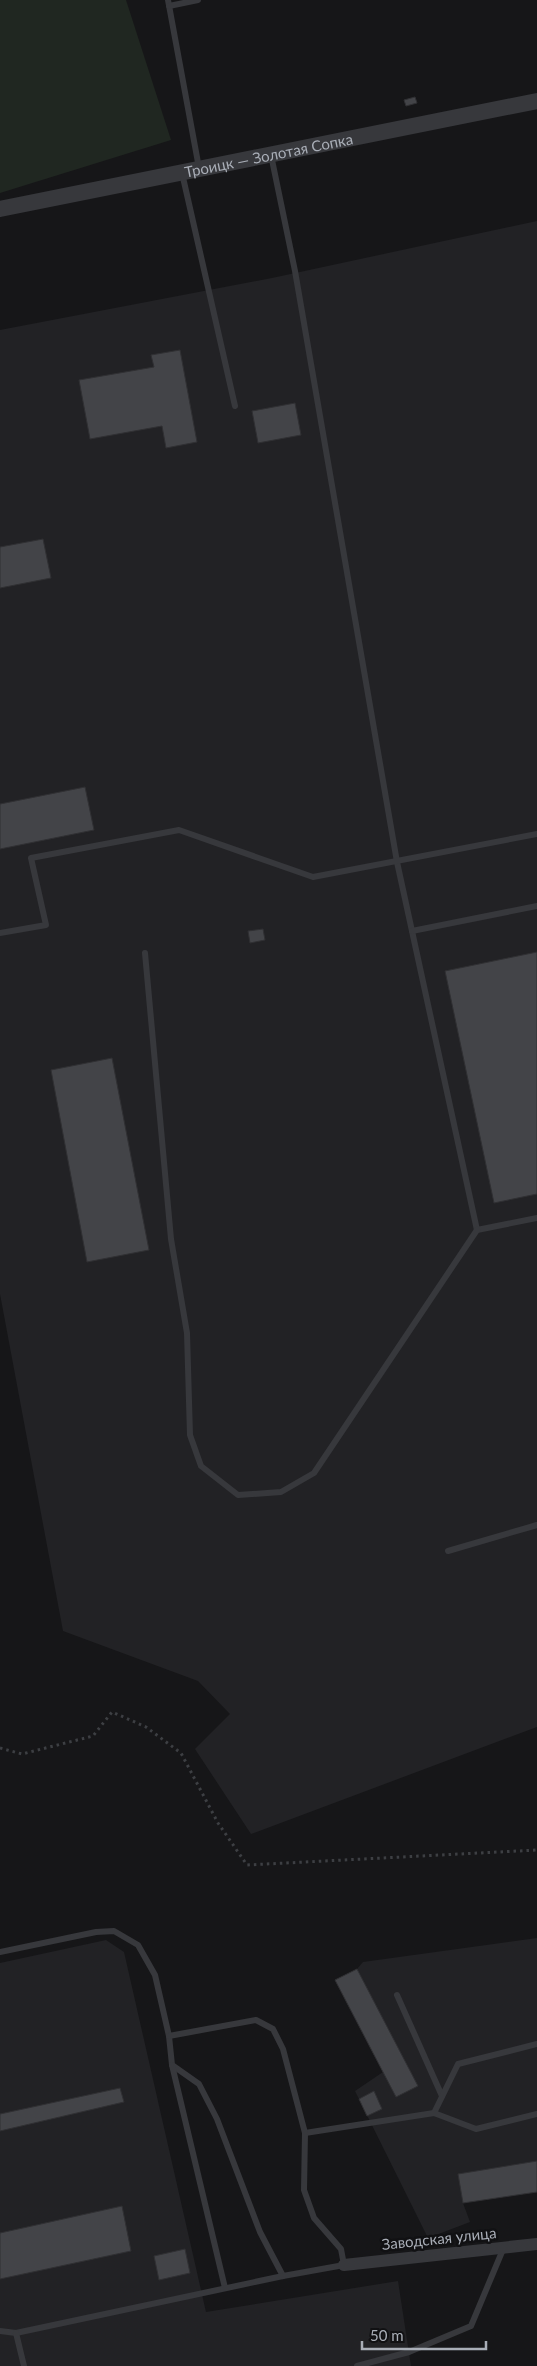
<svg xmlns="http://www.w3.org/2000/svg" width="537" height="2366" viewBox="0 0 537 2366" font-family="Lato,sans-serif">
	<rect width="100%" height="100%" fill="#161618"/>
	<g fill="#222225">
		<path d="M537,221V1727L251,1834L195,1749L230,1714L198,1681L63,1631L0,1294V330L272,278Z"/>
		<path d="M537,1938V2192L463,2203L470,2222L428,2238L355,2091L383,2072L335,1980L357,1969L363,1962Z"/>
		<path d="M106,1940L124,1952L206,2312L398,2281L411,2366H0V1963Z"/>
	</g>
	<path fill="#202721" d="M0,0H126L171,140L0,193Z"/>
	<g fill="#434448" stroke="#303033">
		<path d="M415,97L417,103L406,106L404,100Z"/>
		<path d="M180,350L197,442L166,448L162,426L90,439L79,380L154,367L151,355Z"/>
		<path d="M295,403L301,435L258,443L252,411Z"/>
		<path d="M43,539L51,578L0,588V547Z"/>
		<path d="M85,787L94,830L0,849V804Z"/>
		<path d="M263,929L265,940L250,943L248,931Z"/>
		<path d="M537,952V1194L494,1203L445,971Z"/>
		<path d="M112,1058L149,1250L87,1262L51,1070Z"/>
		<path d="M357,1969L418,2086L396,2097L335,1980Z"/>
		<path d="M120,2088L124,2102L0,2131V2114Z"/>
		<path d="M374,2091L382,2109L367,2116L359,2099Z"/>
		<path d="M537,2161V2192L463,2203L458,2174Z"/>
		<path d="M122,2206L131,2251L0,2279V2233Z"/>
		<path d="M185,2249L190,2273L159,2280L154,2256Z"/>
	</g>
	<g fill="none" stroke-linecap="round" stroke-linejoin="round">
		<path stroke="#3d3f43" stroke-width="3" stroke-dasharray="2.5 4" stroke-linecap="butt" d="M0,1748L22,1754L93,1736L112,1712L146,1727L181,1753L218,1823L247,1865L537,1850"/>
		<g stroke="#37383c" stroke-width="6">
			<path d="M168,0L199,168"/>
			<path d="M169,6L198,0"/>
			<path d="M271,155L295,271L397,862L477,1230L537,1218"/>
			<path d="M182,173L235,406"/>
			<path d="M412,931L537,906"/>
			<path d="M0,933L46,925L31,858L179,830L313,877L537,834"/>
			<path d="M145,953L171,1239L187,1333L190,1435L201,1466L238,1495L281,1492L314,1473L477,1230"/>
			<path d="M448,1551L537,1525"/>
			<path d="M0,1952L96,1932L114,1931L138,1945L155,1975L169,2036L172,2065L199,2084L217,2119L260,2232L283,2276"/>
			<path d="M397,1995L442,2096"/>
			<path d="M172,2065L225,2288"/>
			<path d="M434,2113L458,2064L537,2044"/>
			<path d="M305,2133L434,2113L476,2129L537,2114"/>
			<path d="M0,2331L16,2333L283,2276L344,2265L341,2249L314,2218L304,2190L305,2133L283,2049L273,2029L256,2020L169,2036"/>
			<path d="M16,2333L24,2366"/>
			<path d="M357,2366L409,2352L471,2326L504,2247"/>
		</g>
		<path stroke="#37383c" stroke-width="12" d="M344,2265L537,2244"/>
		<path stroke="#37383c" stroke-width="16" id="s1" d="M0,209L537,101"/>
	</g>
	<g text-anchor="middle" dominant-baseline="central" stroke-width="5" stroke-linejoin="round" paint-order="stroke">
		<g font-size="15" fill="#a9aeb7" stroke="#111113">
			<text stroke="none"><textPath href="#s1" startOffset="274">Троицк — Золотая Сопка</textPath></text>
			<text transform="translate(439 2238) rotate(-6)">Заводская улица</text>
		</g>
	</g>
	<path d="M362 2341v8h124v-8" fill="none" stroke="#a9aeb7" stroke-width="2.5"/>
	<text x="370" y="2341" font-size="15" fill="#a9aeb7" stroke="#111113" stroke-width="4" paint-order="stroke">50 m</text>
</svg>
